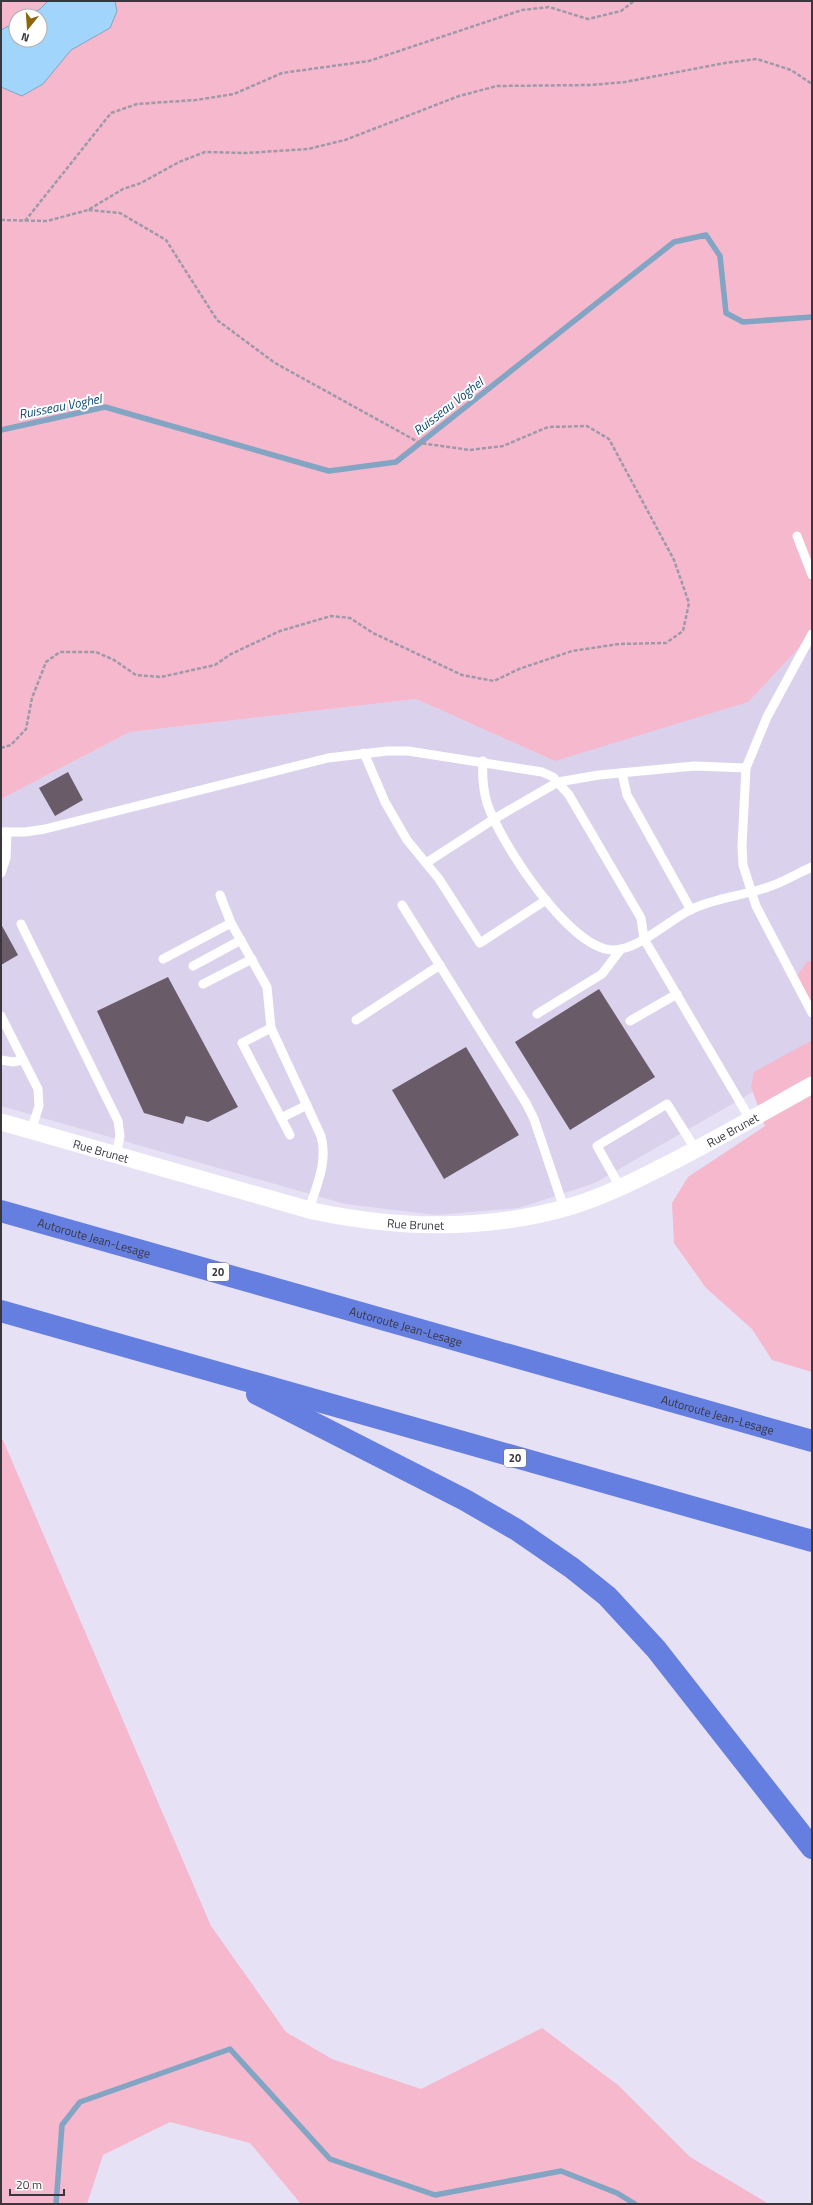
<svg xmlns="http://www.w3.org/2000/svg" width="813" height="2205" viewBox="0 0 813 2205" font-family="'Titillium Web',sans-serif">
	<rect width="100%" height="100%" fill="#e7e1f5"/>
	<path fill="#dad2ed" d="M812,634V1058L595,1183L519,1208L436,1215L345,1204L1,1106V799L130,732L416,699L555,761Z"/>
	<g fill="#f5b8cd" fill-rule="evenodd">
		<path d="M1,1H812V634L748,702L555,761L416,699L130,732L1,799ZM16,16H40V40H16Z"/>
		<path d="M807,961H812V1013L797,976Z"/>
		<path d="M812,1040V1372L772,1360L752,1329L706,1288L674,1243L672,1203L688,1177L765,1126L751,1087L754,1072Z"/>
		<path d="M1,1439L3,1440L211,1926L286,2032L332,2059L421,2089L542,2028L618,2085L690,2157L769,2204H301L250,2143L170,2122L103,2155L87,2204H1Z"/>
	</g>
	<path fill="#a2d5fc" stroke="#82a5c3" d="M48,1H115L117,11L110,28L71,50L43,84L22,96L1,87V30L16,22V40H40V16H27L40,9Z"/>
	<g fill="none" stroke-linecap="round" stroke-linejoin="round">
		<g stroke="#82a5c3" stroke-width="5.5">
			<path d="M1,430L105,407L329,471L396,462L674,242L706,235L720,256L726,313L743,322L812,317"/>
			<path d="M56,2204L62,2125L80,2102L230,2049L330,2159L435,2195L561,2171L617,2193L635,2204"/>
		</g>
	</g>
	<g fill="#695b68">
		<path d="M68,772L83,800L55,816L39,788Z"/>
		<path d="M1,924L18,955L1,965Z"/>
		<path d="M168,977L238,1107L208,1122L186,1116L183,1124L144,1113L97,1011Z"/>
		<path d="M599,989L655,1077L570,1130L515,1042Z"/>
		<path d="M466,1047L519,1135L444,1179L392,1090Z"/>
	</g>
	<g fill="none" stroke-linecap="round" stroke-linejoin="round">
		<g stroke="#9e99a8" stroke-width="2.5" stroke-dasharray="4 2" stroke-linecap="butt">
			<path d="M1,220L47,221L88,210L123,189L141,183L179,162L205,152L246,153L308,149L345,140L459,96L497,86L591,85L625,82L725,63L757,59L791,70L812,84"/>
			<path d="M25,221L111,113L137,104L196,100L234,94L282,73L369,61L522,10L549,7L588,19L621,11L634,1"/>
			<path d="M1,748L11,745L26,729L32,698L46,662L60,652H96L114,660L136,675L161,677L215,665L231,654L280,631L331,616L350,618L373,633L462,675L494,681L519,669L572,651L619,644L666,643L683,631L689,603L674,560L609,439L587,426L548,427L503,446L470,450L420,443L275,363L217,320L166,240L120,213L88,210"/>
		</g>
		<g stroke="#fff" stroke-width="9">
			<path d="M797,536L812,575"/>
			<path d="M812,634L767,717L746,768L742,846L743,865L756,906L812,1013"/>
			<path d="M364,753L385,802L407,840L439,879L480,943L546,900"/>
			<path d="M483,761C482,776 483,789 487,803C500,842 569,949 613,950C638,950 668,921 690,910C716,897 745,896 771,886C785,881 798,873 812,867"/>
			<path d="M622,773L627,795L691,910"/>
			<path d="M1,832H25L45,829L328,758L387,751H408L542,772L553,777L569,795L641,918L644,939L750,1119"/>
			<path d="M426,863L494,819L558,782L599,775L694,766L746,768"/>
			<path d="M1,873L6,858L7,832"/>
			<path d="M220,895L231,923L267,987L271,1028L321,1136C328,1161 317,1185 309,1209"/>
			<path d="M402,905L526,1103L534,1119L564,1208"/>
			<path d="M21,924L118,1121L120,1136L116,1155"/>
			<path d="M163,959L231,923"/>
			<path d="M193,966L241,940"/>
			<path d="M203,984L252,959"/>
			<path d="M537,1014L602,974L621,949"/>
			<path d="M1,1016L38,1089L39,1106L31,1131"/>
			<path d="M356,1020L440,965"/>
			<path d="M630,1021L677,994"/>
			<path d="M271,1028L242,1043L290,1135"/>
			<path d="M1,1060L13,1062L23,1060"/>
			<path d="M281,1118L307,1105"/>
			<path d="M620,1187L597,1146L667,1104L696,1150"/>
		</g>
		<path stroke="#fff" stroke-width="17" id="s1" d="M1,1122L313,1211C398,1229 488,1231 572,1206C601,1197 629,1184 656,1170C709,1144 760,1114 812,1085"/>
		<g stroke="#657fe1" stroke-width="22">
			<path id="s2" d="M1,1211L812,1441"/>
			<path d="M1,1311L812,1541"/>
			<path d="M257,1394L465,1500L517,1530L572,1568L607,1596L656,1649L812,1848"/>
		</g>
	</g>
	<g text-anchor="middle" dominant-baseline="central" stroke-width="4" stroke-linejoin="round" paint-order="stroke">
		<g fill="#fff" stroke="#747278" stroke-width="1">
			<rect x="207" y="1263" width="22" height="18" rx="3"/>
			<rect x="504" y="1449" width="22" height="18" rx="3"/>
		</g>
		<g font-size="11" font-weight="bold" fill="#39363e">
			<text x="218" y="1272">20</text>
			<text x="515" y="1458">20</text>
		</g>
		<g font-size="12" fill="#39363e" stroke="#fff">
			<text stroke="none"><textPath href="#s1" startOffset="764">Rue Brunet</textPath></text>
			<text stroke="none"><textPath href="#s1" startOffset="104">Rue Brunet</textPath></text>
			<text stroke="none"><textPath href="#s1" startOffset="428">Rue Brunet</textPath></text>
			<text stroke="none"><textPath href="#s2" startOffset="97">Autoroute Jean-Lesage</textPath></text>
			<text stroke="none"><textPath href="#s2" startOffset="421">Autoroute Jean-Lesage</textPath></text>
			<text stroke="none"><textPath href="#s2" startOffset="745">Autoroute Jean-Lesage</textPath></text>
		</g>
		<g font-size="13" font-style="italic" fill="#0f4a6f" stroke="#fff">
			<text transform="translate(60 406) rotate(-11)">Ruisseau Voghel</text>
			<text transform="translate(448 406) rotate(-38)">Ruisseau Voghel</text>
		</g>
	</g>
	<rect width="813" height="2205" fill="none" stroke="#39363e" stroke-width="4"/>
	<g transform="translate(28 28) rotate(197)"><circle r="19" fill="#ffffff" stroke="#b0afb2"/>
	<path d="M0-3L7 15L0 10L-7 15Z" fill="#8d6609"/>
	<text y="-6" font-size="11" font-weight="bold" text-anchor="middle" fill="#39363e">N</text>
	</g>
	<path d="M10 2189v6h54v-6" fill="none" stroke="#39363e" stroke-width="2"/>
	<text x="16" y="2189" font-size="12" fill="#39363e" stroke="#ffffff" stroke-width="3" paint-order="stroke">20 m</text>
</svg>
